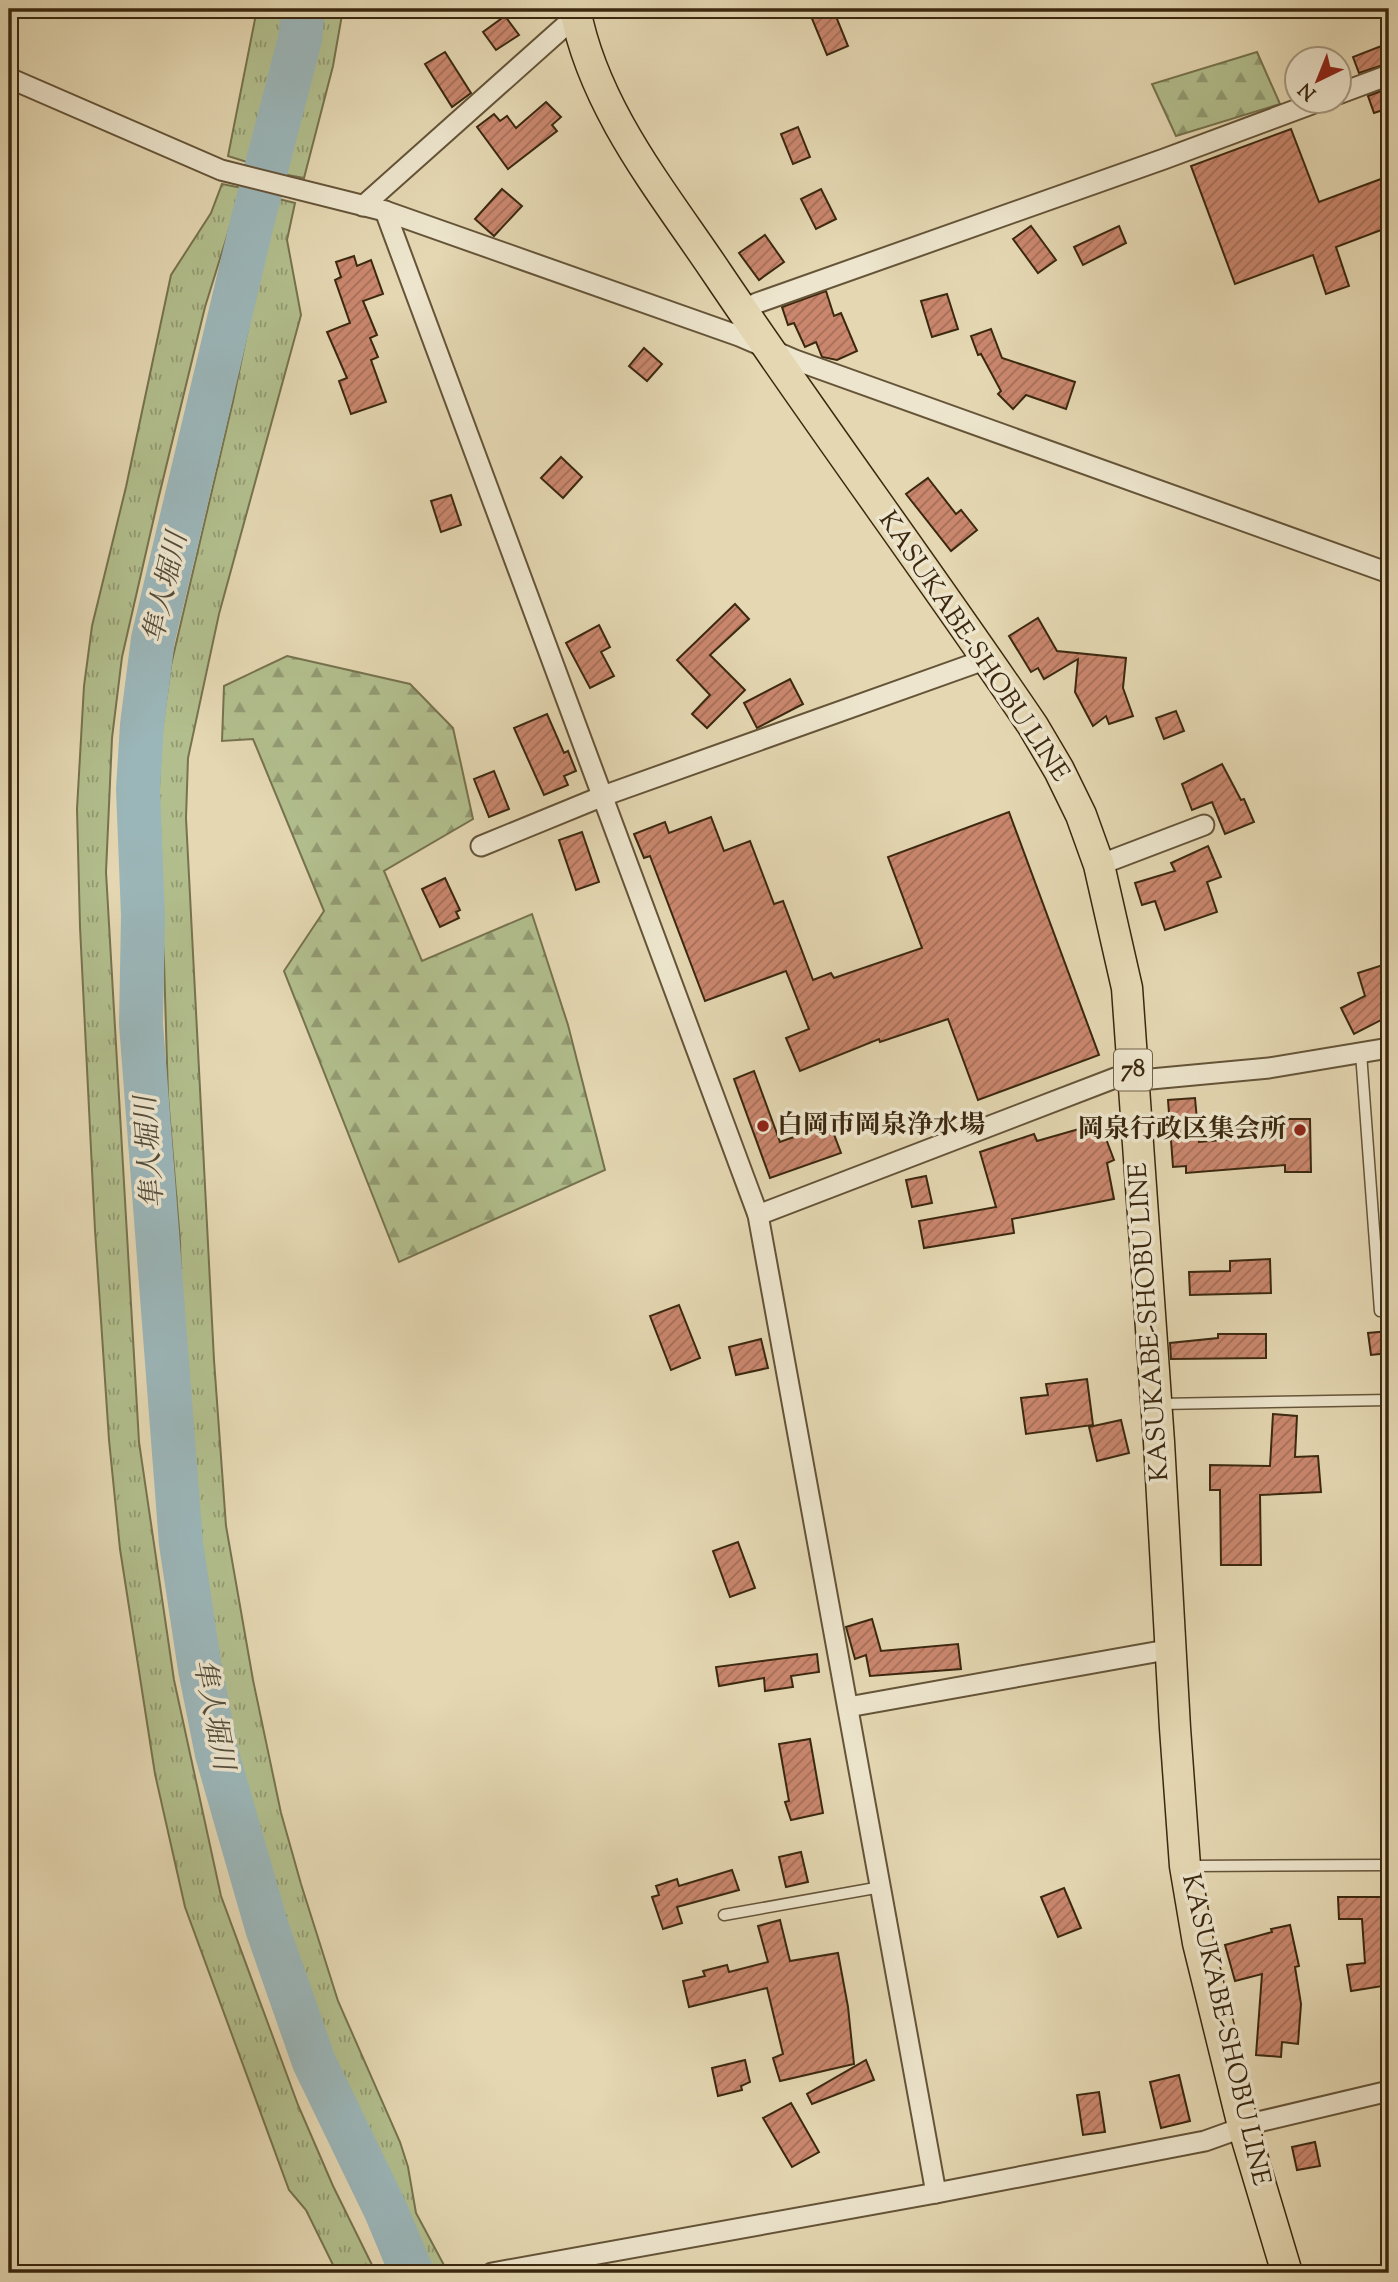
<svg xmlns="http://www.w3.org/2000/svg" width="1398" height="2282" viewBox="0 0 1398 2282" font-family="'Sorts Mill Goudy','Noto Serif JP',serif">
	<defs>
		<pattern id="grass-tufts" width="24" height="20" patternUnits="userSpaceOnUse" patternTransform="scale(1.75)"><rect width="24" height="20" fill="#b2be8d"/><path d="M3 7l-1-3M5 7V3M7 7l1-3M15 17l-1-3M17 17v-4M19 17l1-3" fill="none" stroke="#929a72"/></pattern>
		<pattern id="forest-firs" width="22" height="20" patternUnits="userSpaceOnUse" patternTransform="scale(1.75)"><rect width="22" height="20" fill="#b2be8d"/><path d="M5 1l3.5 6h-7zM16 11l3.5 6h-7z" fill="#929a72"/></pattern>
		<pattern id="building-hatch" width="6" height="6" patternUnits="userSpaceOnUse" patternTransform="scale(1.75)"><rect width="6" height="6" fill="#ca876e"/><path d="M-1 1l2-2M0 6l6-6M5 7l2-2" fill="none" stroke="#a56e59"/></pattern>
	</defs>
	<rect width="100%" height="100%" fill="#e4d7b2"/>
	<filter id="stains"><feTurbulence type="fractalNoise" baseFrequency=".00286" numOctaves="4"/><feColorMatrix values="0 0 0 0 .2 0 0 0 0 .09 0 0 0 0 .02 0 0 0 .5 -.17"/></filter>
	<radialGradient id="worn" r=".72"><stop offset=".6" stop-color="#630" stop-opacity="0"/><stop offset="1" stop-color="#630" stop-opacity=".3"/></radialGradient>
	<g fill="url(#grass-tufts)" stroke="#76734e" stroke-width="2">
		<path d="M257,9H290L279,78L267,114L257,130L250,163L228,156Z"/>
		<path d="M315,9H343L333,66L304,178L282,174L313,26Z"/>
		<path d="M222,184L242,188L205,307L158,500L122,657L112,738L106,872L139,1442L174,1680L221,1896L298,2105L333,2186L376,2273H337L306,2210L289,2190L185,1907L155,1774L120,1549L109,1440L95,1230L80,927L77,809L84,686L92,626L126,487L171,275L211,213Z"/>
		<path d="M275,198L295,203L287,240L301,315L219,614L188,758L186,818L214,1360L226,1526L253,1680L281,1813L301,1884L338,2001L400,2142L408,2167L416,2213L445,2267L427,2270L338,2075L274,1896L249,1807L231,1723L196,1531L183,1365L180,1241L168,1097L164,961L157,841L161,737L171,665L233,401Z"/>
	</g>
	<g fill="url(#forest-firs)" stroke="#76734e" stroke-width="2">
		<path d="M1257,52L1280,104L1176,136L1152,84Z"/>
		<path d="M287,656L410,684L453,728L473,819L384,871L422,961L532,914L568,1025L605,1170L399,1262L284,971L324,911L253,739L222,741L224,686Z"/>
	</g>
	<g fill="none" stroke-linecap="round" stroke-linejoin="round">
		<path stroke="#9bb6b9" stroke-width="44" d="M303,9L300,39L251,227L153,639L142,725L138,789L143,916L141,1024L181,1544L200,1669L217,1754L267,1928L314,2062L386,2211L412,2273"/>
	</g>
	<g fill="url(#building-hatch)" stroke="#3b280f" stroke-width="2">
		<path d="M808,9H833L848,46L827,55Z"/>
		<path d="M505,16L519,35L496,50L483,32Z"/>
		<path d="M1389,43V63L1359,73L1353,57Z"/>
		<path d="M445,52L471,93L452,107L425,64Z"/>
		<path d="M1389,88V108L1374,113L1368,96Z"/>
		<path d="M546,102L561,117L552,125L557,131L508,169L477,127L494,114L500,121L507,116L516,128Z"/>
		<path d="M798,127L810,157L793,164L781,134Z"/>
		<path d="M1291,129L1319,202L1389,176V227L1336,247L1349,286L1326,294L1313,255L1235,284L1191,166Z"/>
		<path d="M502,189L522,206L494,236L475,219Z"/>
		<path d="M821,189L836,219L816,229L801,199Z"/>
		<path d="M1031,226L1056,260L1038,273L1013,239Z"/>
		<path d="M1119,226L1126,243L1083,265L1074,247Z"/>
		<path d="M765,235L784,262L759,280L739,253Z"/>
		<path d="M354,256L357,266L371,260L383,294L363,301L377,335L370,338L378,357L371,360L386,402L351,414L339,381L347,378L327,332L350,323L335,280L341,277L336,262Z"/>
		<path d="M826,291L834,316L841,313L857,351L837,360L822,357L816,342L805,347L794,323L788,325L782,307Z"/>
		<path d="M947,294L958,329L932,337L921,301Z"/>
		<path d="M991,329L1002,358L1075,382L1066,409L1026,395L1013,409L998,394L1001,391L981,354L978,355L971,336Z"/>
		<path d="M644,348L662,364L647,381L629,366Z"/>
		<path d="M561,457L582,477L563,498L541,478Z"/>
		<path d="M928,478L956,514L961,510L977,530L951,551L906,494Z"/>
		<path d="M451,495L461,525L441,532L431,501Z"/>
		<path d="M735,604L749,619L710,655L745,690L707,728L692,714L710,695L677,660Z"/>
		<path d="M1038,618L1057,651L1126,658L1123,688L1133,716L1109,724L1106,716L1093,726L1075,692L1078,659L1044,679L1038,668L1031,672L1009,636Z"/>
		<path d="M599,625L610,647L601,652L614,676L590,688L566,643Z"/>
		<path d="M790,679L803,704L757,728L744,703Z"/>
		<path d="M1176,711L1184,731L1164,739L1156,718Z"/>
		<path d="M547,714L564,753L568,751L576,771L564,776L568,785L544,795L514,728Z"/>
		<path d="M1222,764L1241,800L1244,799L1254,822L1225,834L1212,802L1192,810L1182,784Z"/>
		<path d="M494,771L509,809L489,817L474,779Z"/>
		<path d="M1009,812L1099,1055L978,1100L948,1019L880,1042L879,1039L800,1071L786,1038L809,1029L786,971L705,1001L650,856L644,858L634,834L665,822L669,833L711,817L724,851L750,841L774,904L783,901L813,980L831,973L834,978L922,948L888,857Z"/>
		<path d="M582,832L599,882L576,890L559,840Z"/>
		<path d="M1208,846L1221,877L1207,882L1217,912L1165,930L1155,901L1142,905L1135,883L1175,871L1171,863Z"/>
		<path d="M445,878L460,910L456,912L459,918L440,927L422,889Z"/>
		<path d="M1389,963V1016L1354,1034L1341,1008L1365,996L1358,973Z"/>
		<path d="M754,1071L780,1142L830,1124L841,1153L770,1178L734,1079Z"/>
		<path d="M1195,1098L1199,1142L1257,1137L1256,1132L1285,1129V1119H1310L1311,1172H1285V1165L1186,1173V1166L1173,1167L1168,1100Z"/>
		<path d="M1100,1123L1114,1160L1107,1163L1114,1199L1012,1219L1014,1233L924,1248L919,1221L996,1207L980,1152L1034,1134L1037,1141Z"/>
		<path d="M926,1176L932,1203L912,1207L906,1180Z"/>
		<path d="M1270,1259L1271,1293L1190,1295L1189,1272L1230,1271V1261Z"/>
		<path d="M679,1305L700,1358L671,1370L650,1316Z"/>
		<path d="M1389,1331V1353L1371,1355L1368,1333Z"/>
		<path d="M1218,1334H1266V1358L1171,1359L1170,1343L1218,1338Z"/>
		<path d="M761,1339L768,1368L736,1375L729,1347Z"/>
		<path d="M1087,1379L1093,1425L1026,1434L1021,1398L1048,1395L1046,1384Z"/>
		<path d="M1273,1414L1297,1416L1295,1457L1318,1456L1321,1492L1260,1495L1261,1565H1221L1220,1490H1210V1465L1270,1466Z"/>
		<path d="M1121,1420L1129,1453L1097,1461L1089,1427Z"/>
		<path d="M738,1542L755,1588L730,1597L713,1551Z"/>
		<path d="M872,1619L881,1651L958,1644L961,1669L870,1676L866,1655L855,1659L846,1627Z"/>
		<path d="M817,1654L819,1672L791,1676L793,1687L765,1691L764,1678L719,1686L716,1667Z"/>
		<path d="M810,1739L823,1813L791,1820L785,1802L789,1801L779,1744Z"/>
		<path d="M801,1852L808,1882L786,1887L779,1857Z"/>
		<path d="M732,1870L739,1890L677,1907L682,1923L663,1929L652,1897L659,1895L656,1886L677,1879L679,1886Z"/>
		<path d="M1064,1888L1081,1928L1058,1937L1041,1897Z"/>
		<path d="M1338,1897H1382V1948L1389,1947V1985L1351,1991L1347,1965L1365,1963L1362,1919H1339Z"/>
		<path d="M780,1920L790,1961L838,1953L848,2007L854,2064L780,2081L773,2058L783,2054L767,1988L689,2007L683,1981L705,1976L703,1971L727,1965L729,1972L768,1962L758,1926Z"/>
		<path d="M1290,1925L1299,1966L1295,1967L1301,2004L1298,2044L1282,2042L1281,2057L1256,2055L1262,1974L1235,1981L1225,1945L1272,1932L1271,1929Z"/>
		<path d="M745,2060L750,2082L741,2086L742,2090L718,2096L712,2068Z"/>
		<path d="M866,2060L874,2080L812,2104L807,2094Z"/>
		<path d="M1179,2075L1190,2121L1161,2128L1150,2082Z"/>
		<path d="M1099,2092L1105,2132L1083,2135L1077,2095Z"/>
		<path d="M791,2103L819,2152L792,2167L763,2118Z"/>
		<path d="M1315,2142L1320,2166L1297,2170L1292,2147Z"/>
	</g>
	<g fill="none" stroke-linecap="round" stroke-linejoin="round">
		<defs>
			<g id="lane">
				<path d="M1361,1053L1380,1311"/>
				<path d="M1159,1404L1389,1400"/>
				<path d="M1189,1866L1389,1865"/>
				<path d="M724,1915L881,1887"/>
			</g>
			<g id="street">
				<path d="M9,78L221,170L385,211L739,336L795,360L1389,573"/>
				<path d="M1338,94L1389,75"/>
				<path d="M363,206L576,16"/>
				<path d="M385,211L758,1215L936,2193"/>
				<path d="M742,310L757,303L1164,159L1317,102"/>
				<path d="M481,846L603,796L987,659"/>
				<path d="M1099,865L1204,825"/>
				<path d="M758,1215L1115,1078L1133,1076L1151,1079L1269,1068L1389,1048"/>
				<path d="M848,1707L1172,1649"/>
				<path d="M492,2273L936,2193L1205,2141L1258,2122L1389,2091"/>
			</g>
			<path id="primary" d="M575,9C594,109 662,191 717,273C820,426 930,574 1033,726L1059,770L1081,815L1099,865L1127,988L1159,1442L1175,1728L1185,1866L1198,1943L1243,2126L1287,2273"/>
		</defs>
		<use href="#lane" stroke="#655438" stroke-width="13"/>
		<use href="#street" stroke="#655438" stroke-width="23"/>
		<use href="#primary" stroke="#3b280f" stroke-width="33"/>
		<use href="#lane" stroke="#ede5cd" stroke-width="10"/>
		<use href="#street" stroke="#ede5cd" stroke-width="19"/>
		<use href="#primary" stroke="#e4d7b2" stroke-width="30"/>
	</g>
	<g fill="#8f2418" stroke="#ede5cd" stroke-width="2.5">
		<circle cx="763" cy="1126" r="7"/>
		<circle cx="1300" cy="1130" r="7"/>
	</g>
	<g text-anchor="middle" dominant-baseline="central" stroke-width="7" stroke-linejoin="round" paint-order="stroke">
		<rect fill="#ede5cd" stroke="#706148" stroke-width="2" x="1114" y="1049.5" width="38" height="41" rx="5"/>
		<g font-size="24" font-weight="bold" fill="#3b280f">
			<text x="1133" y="1070">78</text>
		</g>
		<g font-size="26" fill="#3b280f" stroke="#ede5cd">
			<text transform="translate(973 647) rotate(56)">KASUKABE-SHOBU LINE</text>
			<text transform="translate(1150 1322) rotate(-94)">KASUKABE-SHOBU LINE</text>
			<text transform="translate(1225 2030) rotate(77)">KASUKABE-SHOBU LINE</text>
		</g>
		<g font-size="26" font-weight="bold" fill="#3b280f" stroke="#ede5cd" text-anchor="start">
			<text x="777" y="1126">白岡市岡泉浄水場</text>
			<text x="1286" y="1130" text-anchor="end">岡泉行政区集会所</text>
		</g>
		<g font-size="28" font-style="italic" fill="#534c3a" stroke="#ede5cd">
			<text transform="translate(167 588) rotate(-77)">隼人堀川</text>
			<text transform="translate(151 1152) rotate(-94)">隼人堀川</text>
			<text transform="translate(212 1715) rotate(79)">隼人堀川</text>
		</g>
	</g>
	<rect width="1398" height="2282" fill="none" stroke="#e4d7b2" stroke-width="35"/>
	<rect x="10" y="10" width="1377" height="2261" fill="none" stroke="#3b280f" stroke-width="3.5"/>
	<rect x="18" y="18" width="1363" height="2247" fill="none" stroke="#3b280f" stroke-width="2"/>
	<g transform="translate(1318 80) rotate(223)"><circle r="33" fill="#ede5cd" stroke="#a69981" stroke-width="2"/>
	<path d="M0-5L12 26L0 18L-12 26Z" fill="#8f2418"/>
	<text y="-10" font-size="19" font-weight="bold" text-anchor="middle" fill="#3b280f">N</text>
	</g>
	<rect width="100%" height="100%" filter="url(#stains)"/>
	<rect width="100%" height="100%" fill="url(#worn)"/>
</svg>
